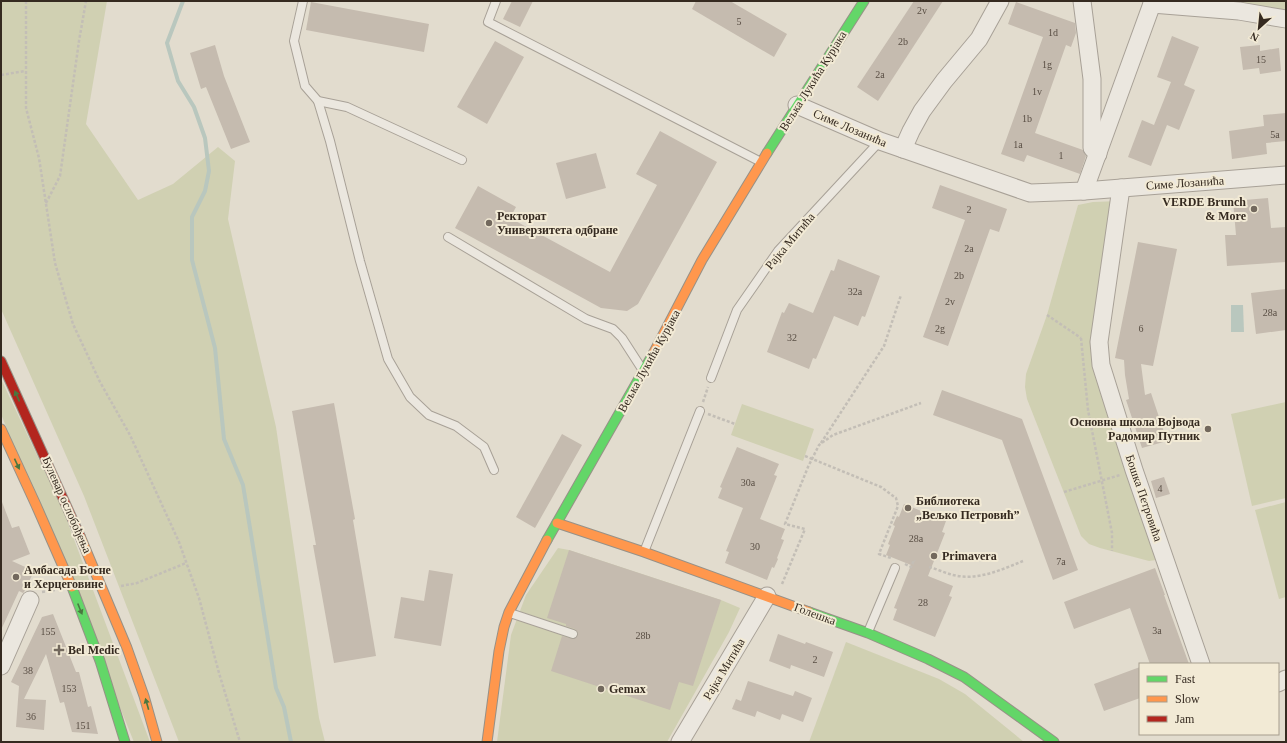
<svg xmlns="http://www.w3.org/2000/svg" width="1287" height="743" viewBox="0 0 1287 743" font-family="'Times New Roman',serif">
	<rect width="100%" height="100%" fill="#e2dcce"/>
	<g fill="#d0d0b2">
		<path d="M1,1H107L86,124L138,200L173,184L218,147L235,161L228,219L276,427L319,718L325,742H179L84,496L1,309Z"/>
		<path d="M1153,1H1286V19Z"/>
		<path d="M1119,201L1099,343L1164,556L1156,560L1149,561L1100,548L1089,544L1081,536L1027,399L1025,387L1026,374L1047,315L1078,205L1093,202Z"/>
		<path d="M1,379L63,510L150,742H134L1,414Z"/>
		<path d="M1286,402V498L1252,506L1231,414Z"/>
		<path d="M742,404L814,429L803,461L731,435Z"/>
		<path d="M1286,502V597L1279,599L1255,510Z"/>
		<path d="M558,548L569,550L721,600L740,608L729,632L667,742H497L511,635L526,595Z"/>
		<path d="M846,642L939,679L965,694L1024,742H809Z"/>
	</g>
	<path fill="#b9c7be" d="M1231,305H1243L1244,332H1231Z"/>
	<g fill="none" stroke-linecap="round" stroke-linejoin="round">
		<path stroke="#b9c7be" stroke-width="4" d="M183,1L167,43L178,81L194,107L205,138L209,171L205,191L192,217V260L215,348L224,439L243,485L276,688L284,707L291,742"/>
	</g>
	<g fill="#c5bbaf">
		<path d="M512,1H533L520,27L503,19Z"/>
		<path d="M696,1H730L787,34L774,57L692,9Z"/>
		<path d="M914,1H943L878,101L857,87Z"/>
		<path d="M311,2L429,24L424,52L306,30Z"/>
		<path d="M1016,2L1075,23L1076,33L1071,47L1066,45L1035,133L1083,150L1086,156L1080,174L1027,155L1024,162L1001,154L1043,37L1008,24Z"/>
		<path d="M1172,36L1199,47L1184,85L1195,90L1179,130L1167,125L1151,166L1128,157L1142,120L1154,125L1171,82L1157,77Z"/>
		<path d="M495,41L524,57L487,124L457,107Z"/>
		<path d="M215,45L224,76L250,142L231,149L206,87L201,89L190,53Z"/>
		<path d="M1260,45V51L1279,48L1281,71L1260,74L1259,68L1243,70L1240,47Z"/>
		<path d="M1286,113V141L1266,143L1267,154L1232,159L1229,131L1264,126L1263,115Z"/>
		<path d="M660,131L717,162L638,304L627,311L601,308L455,228L478,186L516,207L510,218L610,272L657,185L636,174Z"/>
		<path d="M596,153L606,188L566,199L556,163Z"/>
		<path d="M940,185L1007,209L999,232L990,229L948,346L923,337L965,220L932,208Z"/>
		<path d="M1268,198L1271,228L1286,227V262L1227,266L1225,235H1236L1233,201Z"/>
		<path d="M1138,242L1177,249L1153,366L1141,364L1145,395L1151,393L1167,441L1142,448L1126,400L1129,399L1125,375L1124,360L1115,358Z"/>
		<path d="M838,259L880,276L865,317L862,316L858,326L834,316L816,359L813,358L809,369L767,352L782,312L784,313L789,303L813,313L831,270L834,271Z"/>
		<path d="M1286,289V330L1256,334L1251,293Z"/>
		<path d="M942,390L1022,419L1078,570L1053,580L1002,440L933,415Z"/>
		<path d="M334,403L355,519L353,520L376,656L334,663L313,545H316L292,411Z"/>
		<path d="M562,434L582,445L535,528L516,517Z"/>
		<path d="M737,447L779,464L774,475L777,476L760,519L785,529L781,539L784,540L777,558L778,559L774,568L772,567L767,580L725,563L729,552L726,551L743,508L718,498L722,488L720,487Z"/>
		<path d="M1164,477L1170,494L1156,498L1151,481Z"/>
		<path d="M2,502L12,528L19,526L30,554L12,561L34,571L24,592L23,593L19,591L1,630V503Z"/>
		<path d="M904,504L946,521L942,532L945,533L928,576L953,586L949,596L952,597L935,637L893,620L897,609L894,608L911,565L886,555L890,545L888,544L895,526L893,525L897,516L899,517Z"/>
		<path d="M569,550L721,600L693,686L679,682L670,710L551,671L562,636L574,639L578,635V633L575,629L566,626V624L547,618Z"/>
		<path d="M1155,568L1165,595H1164L1189,664H1150L1130,608L1074,629L1064,602Z"/>
		<path d="M429,570L453,574L441,646L394,638L401,597L424,601Z"/>
		<path d="M53,614L76,672H79L88,707L91,706L98,734L72,732L64,702L60,703L46,654L24,699L46,700L44,730L16,727L19,686L11,682L42,617Z"/>
		<path d="M778,634L805,644L806,642L833,652L824,677L791,665L790,669L769,661Z"/>
		<path d="M1140,667V698L1104,711L1094,684Z"/>
		<path d="M748,681L793,696L795,691L812,698L803,722L782,714L780,720L757,711L755,717L732,709L736,699L741,701Z"/>
	</g>
	<g fill="none" stroke-linecap="round" stroke-linejoin="round">
		<defs>
			<g id="lane">
				<path d="M303,1L294,41L305,86L318,101L347,107L462,160"/>
				<path d="M496,1L488,22L761,162"/>
				<path d="M318,101L330,141L360,261L388,359L410,397L429,415L456,426L484,447L494,470"/>
				<path d="M448,237L586,319L613,329L622,338L642,369"/>
				<path d="M711,378L737,310L778,251L880,141"/>
				<path d="M644,552L700,411"/>
				<path d="M510,613L573,634"/>
				<path d="M868,632L895,568"/>
			</g>
			<g id="street">
				<path d="M1082,1L1092,79V148L1098,154"/>
				<path d="M1152,4L1239,11L1286,19"/>
				<path d="M797,105L880,141L1030,193L1084,191L1286,175"/>
				<path d="M903,149L911,131L922,111L944,81L979,39L1000,1"/>
				<path d="M1121,188L1099,342L1101,365L1134,470L1201,664"/>
				<path d="M1084,191L1153,1"/>
				<path d="M1,666L30,600"/>
				<path d="M1278,683L1286,679"/>
				<path d="M680,742L767,596"/>
			</g>
			<g id="fast">
				<path d="M767,153L864,1"/>
				<path d="M547,540L653,354"/>
				<path d="M72,587L100,661L125,742"/>
				<path d="M809,612L868,633L928,659L964,677L1054,742"/>
			</g>
			<g id="slow">
				<path d="M653,354L702,260L767,153"/>
				<path d="M1,429L36,505L72,587"/>
				<path d="M557,523L644,552L809,612"/>
				<path d="M80,536L127,648L144,696L157,742"/>
				<path d="M487,742L499,651L504,627L509,612L547,540"/>
			</g>
			<path id="jam" d="M1,361L80,536"/>
		</defs>
		<use href="#lane" stroke="#a8a197" stroke-width="10"/>
		<use href="#street" stroke="#a8a197" stroke-width="19"/>
		<use href="#fast" stroke="#979187" stroke-width="11"/>
		<use href="#slow" stroke="#979187" stroke-width="11"/>
		<use href="#jam" stroke="#979187" stroke-width="11"/>
		<g stroke="#c3beb6" stroke-width="2.5" stroke-dasharray="3 2" stroke-linecap="butt">
			<path d="M26,1V108L39,158L55,263L73,324L100,382L130,435L179,542L199,598L219,673L240,742"/>
			<path d="M1,75L25,71"/>
			<path d="M46,203L60,176L79,41L86,1"/>
			<path d="M1047,315L1081,338"/>
			<path d="M1081,338L1088,410L1112,533V551"/>
			<path d="M703,402L708,387"/>
			<path d="M708,414L735,424"/>
			<path d="M821,443L884,346L901,295"/>
			<path d="M805,456L881,487L896,498L898,506L879,554L891,558"/>
			<path d="M1064,492L1120,475"/>
			<path d="M905,564L911,567L914,560L915,561"/>
			<path d="M929,567C937,569 945,573 953,575C977,581 1001,570 1023,561"/>
			<path d="M782,584L805,529L785,524L808,467L819,445L833,435L921,403"/>
			<path d="M121,586L137,583L186,563"/>
			<path d="M42,592L55,590"/>
		</g>
		<use href="#lane" stroke="#ebe7df" stroke-width="8"/>
		<use href="#street" stroke="#ebe7df" stroke-width="17"/>
		<use href="#fast" stroke="#63d668" stroke-width="9"/>
		<use href="#slow" stroke="#ff974d" stroke-width="9"/>
		<use href="#jam" stroke="#b3261e" stroke-width="9"/>
	</g>
	<defs><path id="oneway-solid" d="M-6-.8H1V-3.2L6.5 0L1 3.2V.8H-6Z"/></defs>
	<g fill="#4a7740">
		<use href="#oneway-solid" transform="translate(17 396) rotate(-114)"/>
		<use href="#oneway-solid" transform="translate(17 464) rotate(65)"/>
		<use href="#oneway-solid" transform="translate(80 609) rotate(68)"/>
		<use href="#oneway-solid" transform="translate(147 704) rotate(-106)"/>
	</g>
	<g fill="#72685d" stroke="#f2ead5" stroke-width="1.5">
		<circle cx="1254" cy="209" r="4"/>
		<circle cx="489" cy="223" r="4"/>
		<circle cx="1208" cy="429" r="4"/>
		<circle cx="908" cy="508" r="4"/>
		<circle cx="934" cy="556" r="4"/>
		<circle cx="16" cy="577" r="4"/>
		<path d="M57 644h4v4h4v4h-4v4h-4v-4h-4v-4h4z"/>
		<circle cx="601" cy="689" r="4"/>
	</g>
	<g text-anchor="middle" dominant-baseline="central" stroke-width="4" stroke-linejoin="round" paint-order="stroke">
		<g font-size="10" fill="#594e44">
			<text x="922" y="10">2v</text>
			<text x="739" y="21">5</text>
			<text x="1053" y="32">1d</text>
			<text x="903" y="41">2b</text>
			<text x="1261" y="59">15</text>
			<text x="1047" y="64">1g</text>
			<text x="880" y="74">2a</text>
			<text x="1037" y="91">1v</text>
			<text x="1027" y="118">1b</text>
			<text x="1275" y="134">5a</text>
			<text x="1018" y="144">1a</text>
			<text x="1061" y="155">1</text>
			<text x="969" y="209">2</text>
			<text x="969" y="248">2a</text>
			<text x="959" y="275">2b</text>
			<text x="855" y="291">32a</text>
			<text x="950" y="301">2v</text>
			<text x="1270" y="312">28a</text>
			<text x="940" y="328">2g</text>
			<text x="1141" y="328">6</text>
			<text x="792" y="337">32</text>
			<text x="748" y="482">30a</text>
			<text x="1160" y="488">4</text>
			<text x="916" y="538">28a</text>
			<text x="755" y="546">30</text>
			<text x="1061" y="561">7a</text>
			<text x="923" y="602">28</text>
			<text x="1157" y="630">3a</text>
			<text x="48" y="631">155</text>
			<text x="643" y="635">28b</text>
			<text x="815" y="659">2</text>
			<text x="28" y="670">38</text>
			<text x="69" y="688">153</text>
			<text x="31" y="716">36</text>
			<text x="83" y="725">151</text>
		</g>
		<g font-size="12" fill="#352a20" stroke="#f2ead5">
			<text transform="translate(813 81) rotate(-58)">Вељка Лукића Курјака</text>
			<text transform="translate(850 128) rotate(23)">Симе Лозанића</text>
			<text transform="translate(1185 183) rotate(-4)">Симе Лозанића</text>
			<text transform="translate(790 241) rotate(-50)">Рајка Митића</text>
			<text transform="translate(649 361) rotate(-61)">Вељка Лукића Курјака</text>
			<text transform="translate(1144 498) rotate(71)">Бошка Петровића</text>
			<text transform="translate(67 505) rotate(66)">Булевар ослобођења</text>
			<text transform="translate(815 614) rotate(20)">Голешка</text>
			<text transform="translate(724 669) rotate(-59)">Рајка Митића</text>
		</g>
		<g font-size="12" font-weight="bold" fill="#352a20" stroke="#f2ead5" text-anchor="start">
			<text x="1246" y="202" text-anchor="end">VERDE Brunch<tspan x="1246" dy="14">&amp; More</tspan></text>
			<text x="497" y="216">Ректорат<tspan x="497" dy="14">Универзитета одбране</tspan></text>
			<text x="1200" y="422" text-anchor="end">Основна школа Војвода<tspan x="1200" dy="14">Радомир Путник</tspan></text>
			<text x="916" y="501">Библиотека<tspan x="916" dy="14">„Вељко Петровић”</tspan></text>
			<text x="942" y="556">Primavera</text>
			<text x="24" y="570">Амбасада Босне<tspan x="24" dy="14">и Херцеговине</tspan></text>
			<text x="68" y="650">Bel Medic</text>
			<text x="609" y="689">Gemax</text>
		</g>
	</g>
	<rect width="1287" height="743" fill="none" stroke="#352a20" stroke-width="4"/>
	<rect x="1139" y="663" width="140" height="72" fill="#f2ead5" stroke="#a69d8d"/>
	<rect x="1147" y="676" width="20" height="6" fill="#63d668" stroke="#a69d8d"/>
	<text x="1175" y="683" font-size="12" fill="#352a20">Fast</text>
	<rect x="1147" y="696" width="20" height="6" fill="#ff974d" stroke="#a69d8d"/>
	<text x="1175" y="703" font-size="12" fill="#352a20">Slow</text>
	<rect x="1147" y="716" width="20" height="6" fill="#b3261e" stroke="#a69d8d"/>
	<text x="1175" y="723" font-size="12" fill="#352a20">Jam</text>
	<g transform="translate(1259 28) rotate(207)" stroke="#f2ead5" stroke-width="3" paint-order="stroke">
	<path d="M0-3L7 15L0 10L-7 15Z" fill="#352a20"/>
	<text y="-6" font-size="11" font-weight="bold" text-anchor="middle" fill="#352a20">N</text>
	</g>
</svg>
